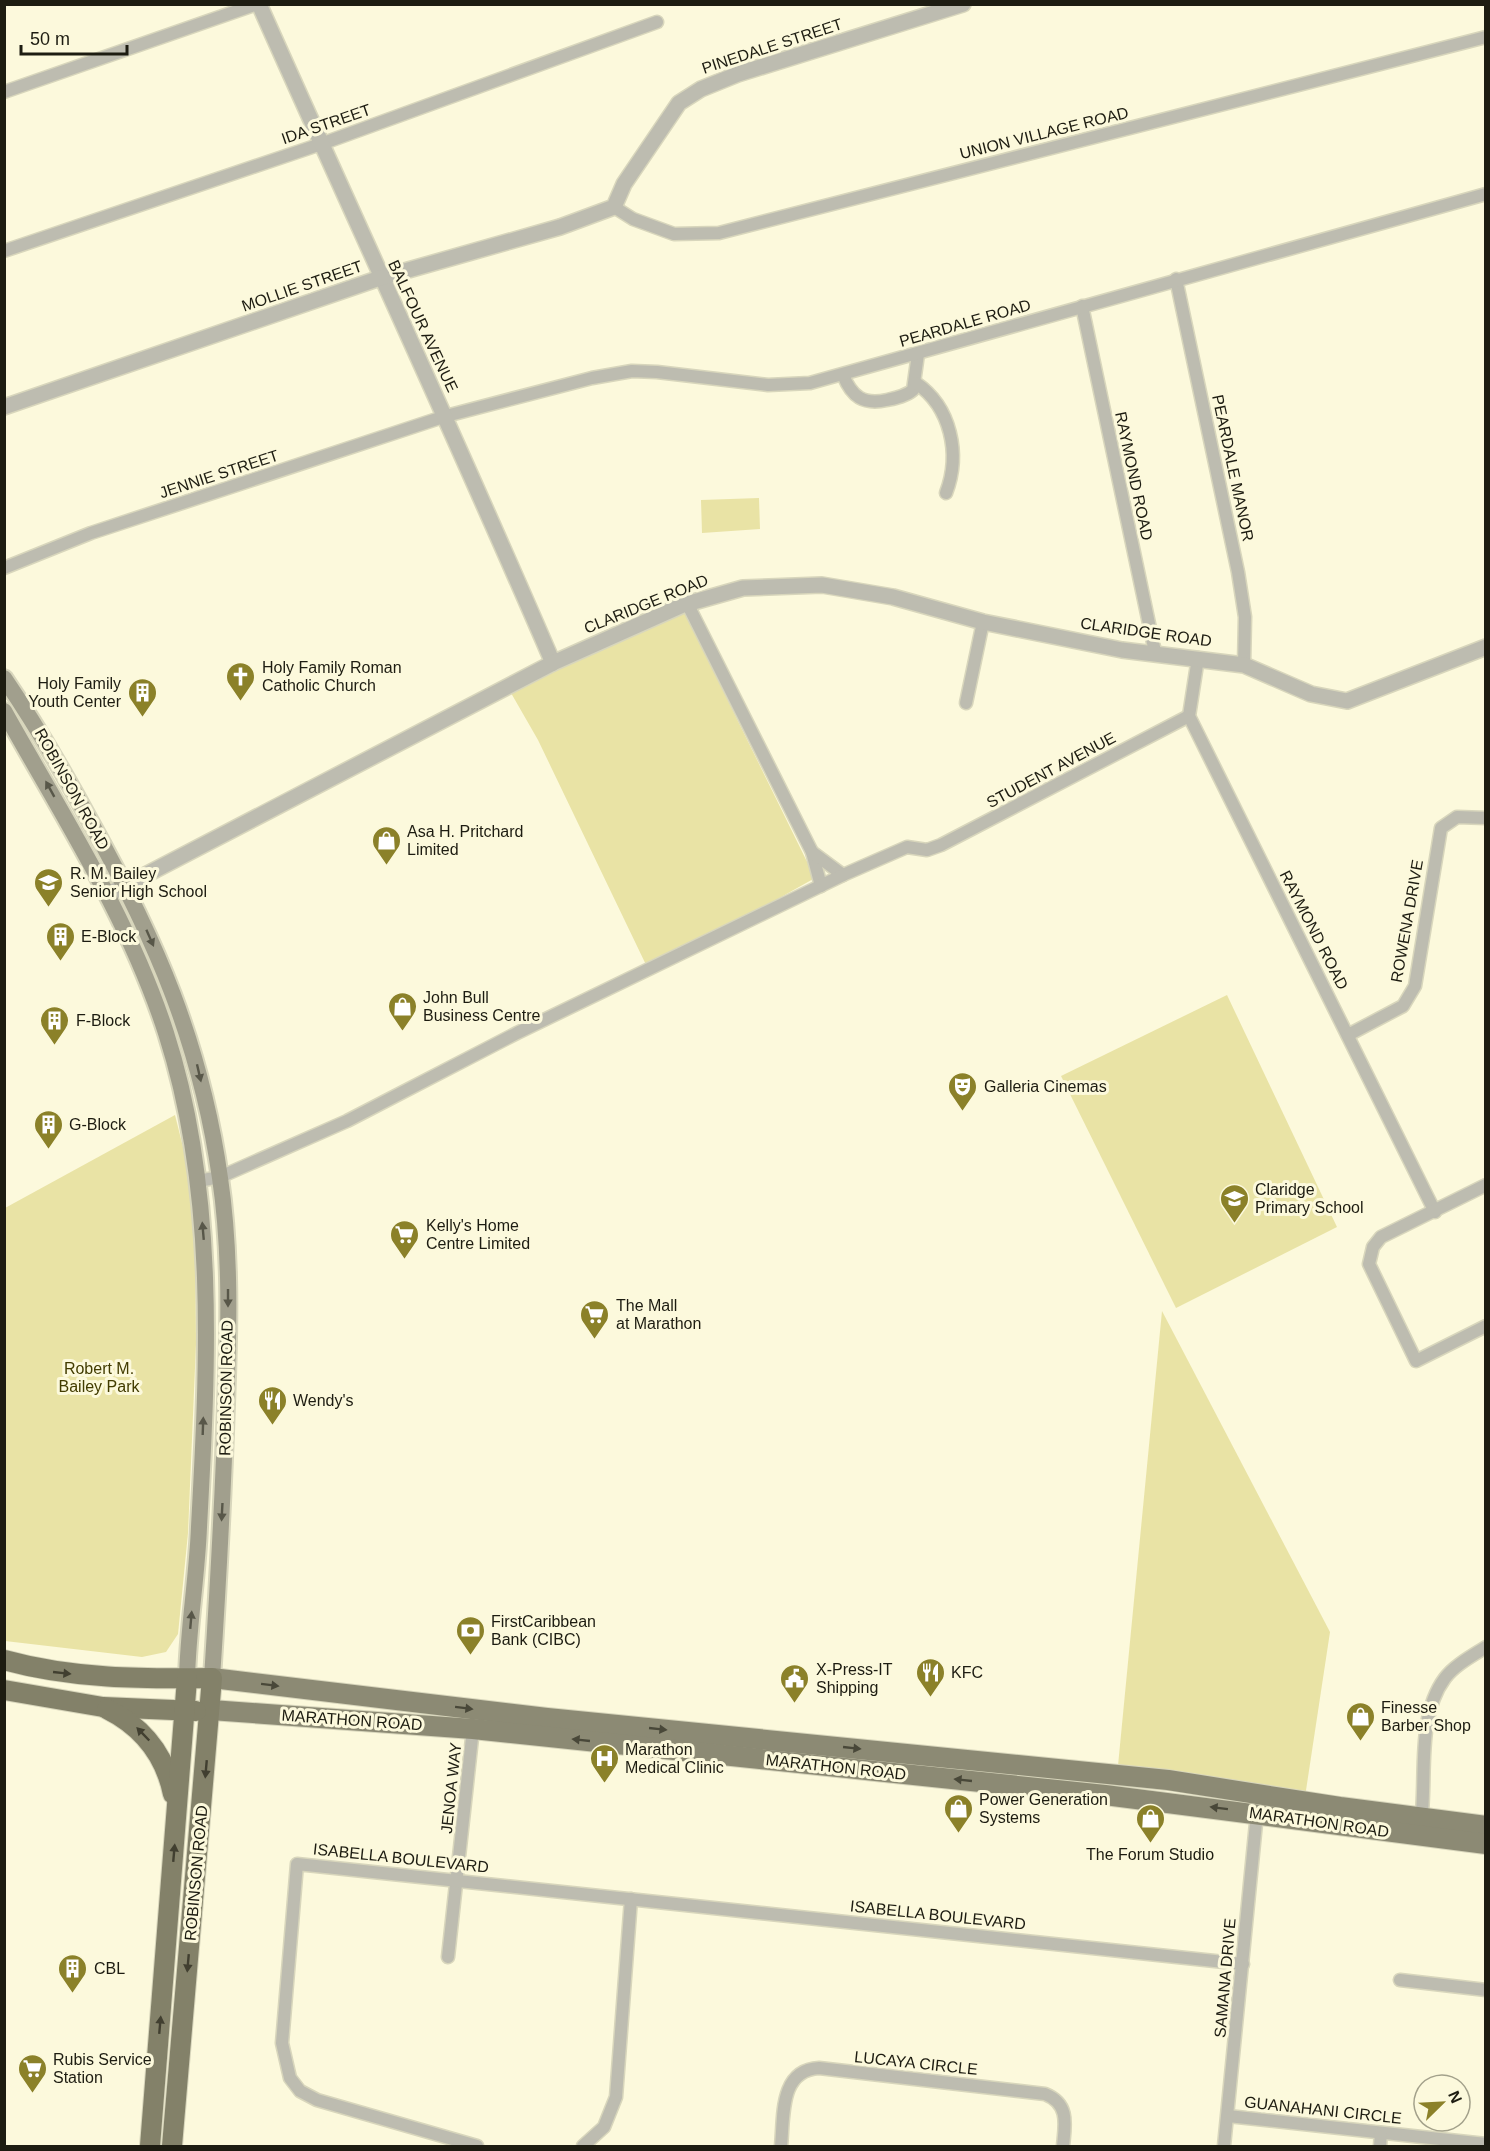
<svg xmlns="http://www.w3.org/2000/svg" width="1490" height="2151" viewBox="0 0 1490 2151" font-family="Helvetica,sans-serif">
	<rect width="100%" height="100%" fill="#fcf9dc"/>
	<g fill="#e9e3a5">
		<path d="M759,498L760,529L702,533L701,500Z"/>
		<path d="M684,611L815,878L649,971L538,740L507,686Z"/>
		<path d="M1227,995L1337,1227L1176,1308L1061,1076Z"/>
		<path d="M175,1115L186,1159L195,1217L196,1344L188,1533L178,1634L166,1652L142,1657L5,1641V1208Z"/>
		<path d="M1162,1311L1330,1632L1305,1797L1117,1776Z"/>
	</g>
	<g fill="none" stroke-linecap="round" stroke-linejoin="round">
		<defs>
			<g id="minor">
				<path d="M4,92L257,4"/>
				<path d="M614,207L633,219L674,234L719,233L1486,37"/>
				<path d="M4,251L321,144L657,22"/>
				<path d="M1176,279L1238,572L1245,617L1244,665"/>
				<path d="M1082,306L1155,652"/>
				<path d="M843,375C852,397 863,405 887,400C896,398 906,396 913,390L918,354"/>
				<path d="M916,383C951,407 961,454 946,493"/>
				<path d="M4,568L91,533L446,416L592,378L632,371L657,372L768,385L810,383L1486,194"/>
				<path d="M687,603L812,852L821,886"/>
				<path d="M1198,658L1189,716L1435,1212"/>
				<path d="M966,703L983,622"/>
				<path d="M812,852L843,875"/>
				<path d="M1348,1035L1403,1006L1415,986L1441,828L1457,817L1486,818"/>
				<path d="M198,1181L220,1177L347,1121L517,1033L843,875L907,847L927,850L941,845L1189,716"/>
				<path d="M1486,1185L1381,1237L1373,1247L1369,1264L1416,1361L1486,1326"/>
				<path d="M1421,1823C1427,1777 1416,1717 1445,1678C1455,1665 1472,1656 1486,1647"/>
				<path d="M448,1957L473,1729"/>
				<path d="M1400,1980L1486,1990"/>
				<path d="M1228,2116L1486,2144"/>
				<path d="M477,2146L317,2100L300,2091L290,2078L282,2043L297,1864L1243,1964"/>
				<path d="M583,2146L604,2127L616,2097L631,1899"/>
				<path d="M781,2146C784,2117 779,2070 819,2068L1045,2094C1070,2104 1065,2125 1063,2146"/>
				<path d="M1224,2146L1257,1813"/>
				<path d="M1380,2146L1381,2133"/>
			</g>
			<g id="tertiary">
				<path d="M259,4C357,224 458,442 553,663"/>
				<path d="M4,407L380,278L560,227L614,207L624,184L679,103L701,89L738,74L963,4"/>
				<path d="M107,895L553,663L683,605L743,588L822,585L893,597L983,622L1122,650L1244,665L1311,694L1347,701L1486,647"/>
			</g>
			<g id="secondary">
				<path d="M4,678C36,725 64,773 91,823C156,940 201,1044 220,1178C231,1252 229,1329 226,1404C223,1496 218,1587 212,1678"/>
				<path d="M4,711C62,815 129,918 166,1033C217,1192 208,1362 199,1527C197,1578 188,1628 187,1679"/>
			</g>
			<g id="primary">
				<path d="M212,1678L547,1718L1168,1780L1340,1807L1486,1826"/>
				<path d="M211,1710L473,1729L1105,1795L1486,1844"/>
			</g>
			<g id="trunk">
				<path d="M4,1660C73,1679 142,1679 212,1678L172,2146"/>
				<path d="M4,1690L103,1707L196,1711"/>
				<path d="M107,1709C143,1727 165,1755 173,1794"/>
				<path d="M150,2146L187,1679"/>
			</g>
		</defs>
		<use href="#minor" stroke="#d8d6bc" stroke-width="15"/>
		<use href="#tertiary" stroke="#d8d6bc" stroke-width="18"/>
		<use href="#secondary" stroke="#d8d6bc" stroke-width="20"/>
		<use href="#primary" stroke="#d8d6bc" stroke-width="22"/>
		<use href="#trunk" stroke="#d8d6bc" stroke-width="22"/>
		<use href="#minor" stroke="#bdbcb0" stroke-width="12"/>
		<use href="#tertiary" stroke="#bdbcb0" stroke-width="15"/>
		<use href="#secondary" stroke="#a19f8d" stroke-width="16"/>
		<use href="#primary" stroke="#8c8a74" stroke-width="20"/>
		<use href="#trunk" stroke="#838169" stroke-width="20"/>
	</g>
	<defs><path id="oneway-solid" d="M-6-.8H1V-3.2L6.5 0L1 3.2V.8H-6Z" transform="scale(1.5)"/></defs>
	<g fill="#585749">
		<use href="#oneway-solid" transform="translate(50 789) rotate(-119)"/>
		<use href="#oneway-solid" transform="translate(150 938) rotate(66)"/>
		<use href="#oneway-solid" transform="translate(199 1073) rotate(77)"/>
		<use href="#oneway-solid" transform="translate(203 1231) rotate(-95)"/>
		<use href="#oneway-solid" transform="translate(228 1298) rotate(90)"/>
		<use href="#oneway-solid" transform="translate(203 1426) rotate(-88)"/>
		<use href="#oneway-solid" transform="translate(222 1512) rotate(93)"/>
		<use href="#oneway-solid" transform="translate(191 1620) rotate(-85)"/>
	</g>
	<g fill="#413f30">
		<use href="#oneway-solid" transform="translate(62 1673) rotate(6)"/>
		<use href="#oneway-solid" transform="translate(143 1734) rotate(-134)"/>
		<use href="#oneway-solid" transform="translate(206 1769) rotate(95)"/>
		<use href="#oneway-solid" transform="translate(174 1853) rotate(-85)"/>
		<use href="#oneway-solid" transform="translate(188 1963) rotate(95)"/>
		<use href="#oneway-solid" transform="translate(160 2025) rotate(-85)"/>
	</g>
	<g fill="#494839">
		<use href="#oneway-solid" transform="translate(270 1685) rotate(7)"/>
		<use href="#oneway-solid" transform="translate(464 1708) rotate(7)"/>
		<use href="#oneway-solid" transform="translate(658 1729) rotate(6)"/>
		<use href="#oneway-solid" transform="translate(581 1740) rotate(-174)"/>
		<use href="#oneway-solid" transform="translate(852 1748) rotate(6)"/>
		<use href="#oneway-solid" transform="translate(963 1780) rotate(-174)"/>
		<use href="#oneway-solid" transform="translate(1219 1808) rotate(-173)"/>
	</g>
	<defs>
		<symbol id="church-pin" viewBox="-11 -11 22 30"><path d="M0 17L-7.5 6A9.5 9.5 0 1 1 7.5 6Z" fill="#8b8129" stroke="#fcf9dc"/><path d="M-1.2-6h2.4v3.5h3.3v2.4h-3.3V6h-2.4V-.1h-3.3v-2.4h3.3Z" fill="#fff"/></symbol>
		<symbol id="building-pin" viewBox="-11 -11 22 30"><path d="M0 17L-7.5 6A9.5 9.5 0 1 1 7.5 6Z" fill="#8b8129" stroke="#fcf9dc"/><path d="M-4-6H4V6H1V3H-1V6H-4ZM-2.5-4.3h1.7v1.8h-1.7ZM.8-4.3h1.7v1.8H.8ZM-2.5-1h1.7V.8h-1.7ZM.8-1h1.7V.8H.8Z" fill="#fff"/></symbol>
		<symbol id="shop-pin" viewBox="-11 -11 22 30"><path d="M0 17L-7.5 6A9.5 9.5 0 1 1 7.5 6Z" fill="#8b8129" stroke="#fcf9dc"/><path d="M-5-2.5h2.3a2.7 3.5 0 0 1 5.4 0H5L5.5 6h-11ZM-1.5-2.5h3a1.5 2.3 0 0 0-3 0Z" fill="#fff"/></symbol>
		<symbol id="school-pin" viewBox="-11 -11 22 30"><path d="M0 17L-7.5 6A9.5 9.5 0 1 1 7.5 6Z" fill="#8b8129" stroke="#fcf9dc"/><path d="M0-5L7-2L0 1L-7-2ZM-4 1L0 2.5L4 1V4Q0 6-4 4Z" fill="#fff"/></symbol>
		<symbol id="theatre-pin" viewBox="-11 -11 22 30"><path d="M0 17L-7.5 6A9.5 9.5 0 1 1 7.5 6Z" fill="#8b8129" stroke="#fcf9dc"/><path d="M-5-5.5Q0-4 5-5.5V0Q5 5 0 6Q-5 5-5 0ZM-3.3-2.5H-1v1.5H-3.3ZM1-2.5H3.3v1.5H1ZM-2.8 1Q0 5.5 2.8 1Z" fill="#fff"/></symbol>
		<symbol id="supermarket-pin" viewBox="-11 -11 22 30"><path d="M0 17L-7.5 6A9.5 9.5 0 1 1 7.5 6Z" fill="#8b8129" stroke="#fcf9dc"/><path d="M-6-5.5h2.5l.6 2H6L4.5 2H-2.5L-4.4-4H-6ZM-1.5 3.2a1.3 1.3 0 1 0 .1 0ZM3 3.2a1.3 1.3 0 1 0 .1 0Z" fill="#fff"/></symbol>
		<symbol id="restaurant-pin" viewBox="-11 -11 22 30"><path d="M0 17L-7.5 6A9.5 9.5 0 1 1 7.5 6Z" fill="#8b8129" stroke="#fcf9dc"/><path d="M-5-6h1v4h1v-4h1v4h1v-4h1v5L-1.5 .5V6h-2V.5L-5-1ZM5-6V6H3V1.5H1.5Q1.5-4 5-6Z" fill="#fff"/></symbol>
		<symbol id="bank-pin" viewBox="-11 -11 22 30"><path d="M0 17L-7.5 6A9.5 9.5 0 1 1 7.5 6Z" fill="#8b8129" stroke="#fcf9dc"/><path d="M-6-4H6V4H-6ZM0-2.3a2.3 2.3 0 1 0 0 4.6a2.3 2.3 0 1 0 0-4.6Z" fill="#fff"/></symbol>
		<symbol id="civic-pin" viewBox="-11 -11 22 30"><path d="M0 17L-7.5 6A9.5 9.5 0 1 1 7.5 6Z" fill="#8b8129" stroke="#fcf9dc"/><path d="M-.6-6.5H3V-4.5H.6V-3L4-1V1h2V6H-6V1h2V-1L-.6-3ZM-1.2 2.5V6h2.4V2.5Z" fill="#fff"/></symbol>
		<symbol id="hospital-pin" viewBox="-11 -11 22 30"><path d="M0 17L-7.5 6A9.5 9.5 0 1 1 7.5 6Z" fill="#8b8129" stroke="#fcf9dc"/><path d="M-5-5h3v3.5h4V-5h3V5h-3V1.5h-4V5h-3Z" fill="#fff"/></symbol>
	</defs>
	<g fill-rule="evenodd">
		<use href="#church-pin" x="224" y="660" width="33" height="45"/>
		<use href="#building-pin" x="126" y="676" width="33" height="45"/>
		<use href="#shop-pin" x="370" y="824" width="33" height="45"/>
		<use href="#school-pin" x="32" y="866" width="33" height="45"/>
		<use href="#building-pin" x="44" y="920" width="33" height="45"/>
		<use href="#shop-pin" x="386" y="990" width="33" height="45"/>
		<use href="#building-pin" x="38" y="1004" width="33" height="45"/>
		<use href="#theatre-pin" x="946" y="1070" width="33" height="45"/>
		<use href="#building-pin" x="32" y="1108" width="33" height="45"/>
		<use href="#school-pin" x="1218" y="1182" width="33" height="45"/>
		<use href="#supermarket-pin" x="388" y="1218" width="33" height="45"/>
		<use href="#supermarket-pin" x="578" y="1298" width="33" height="45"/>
		<use href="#restaurant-pin" x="256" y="1384" width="33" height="45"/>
		<use href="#bank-pin" x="454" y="1614" width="33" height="45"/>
		<use href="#restaurant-pin" x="914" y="1656" width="33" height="45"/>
		<use href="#civic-pin" x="778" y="1662" width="33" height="45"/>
		<use href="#shop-pin" x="1344" y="1700" width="33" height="45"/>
		<use href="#hospital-pin" x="588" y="1742" width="33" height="45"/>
		<use href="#shop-pin" x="942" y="1792" width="33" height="45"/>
		<use href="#shop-pin" x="1134" y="1802" width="33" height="45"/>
		<use href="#building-pin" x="56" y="1952" width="33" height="45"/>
		<use href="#supermarket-pin" x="16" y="2052" width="33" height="45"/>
	</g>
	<g text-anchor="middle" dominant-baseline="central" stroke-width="6" stroke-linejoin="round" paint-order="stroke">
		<g font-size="16" fill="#1d1c11" stroke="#fcf9dc">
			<text transform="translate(772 46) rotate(-18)">PINEDALE STREET</text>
			<text transform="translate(326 124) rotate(-19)">IDA STREET</text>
			<text transform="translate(1044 133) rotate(-14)">UNION VILLAGE ROAD</text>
			<text transform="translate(302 286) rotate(-19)">MOLLIE STREET</text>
			<text transform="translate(965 323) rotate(-16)">PEARDALE ROAD</text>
			<text transform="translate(423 326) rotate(65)">BALFOUR AVENUE</text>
			<text transform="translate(1233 468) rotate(78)">PEARDALE MANOR</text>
			<text transform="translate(219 474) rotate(-18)">JENNIE STREET</text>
			<text transform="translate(1134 476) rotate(78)">RAYMOND ROAD</text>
			<text transform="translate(646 604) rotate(-22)">CLARIDGE ROAD</text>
			<text transform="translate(1146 632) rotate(8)">CLARIDGE ROAD</text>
			<text transform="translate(1051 770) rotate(-28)">STUDENT AVENUE</text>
			<text transform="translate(72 789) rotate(61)">ROBINSON ROAD</text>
			<text transform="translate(1407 921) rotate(-80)">ROWENA DRIVE</text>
			<text transform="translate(1314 930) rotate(63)">RAYMOND ROAD</text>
			<text transform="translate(226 1388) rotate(-89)">ROBINSON ROAD</text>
			<text transform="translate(352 1720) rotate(4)">MARATHON ROAD</text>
			<text transform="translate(836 1767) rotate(6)">MARATHON ROAD</text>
			<text transform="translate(451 1788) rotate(-84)">JENOA WAY</text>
			<text transform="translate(1319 1822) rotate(8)">MARATHON ROAD</text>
			<text transform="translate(401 1858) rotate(6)">ISABELLA BOULEVARD</text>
			<text transform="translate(196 1873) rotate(-85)">ROBINSON ROAD</text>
			<text transform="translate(938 1915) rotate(6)">ISABELLA BOULEVARD</text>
			<text transform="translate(1225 1978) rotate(-85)">SAMANA DRIVE</text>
			<text transform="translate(916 2063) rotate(6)">LUCAYA CIRCLE</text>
			<text transform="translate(1323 2110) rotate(6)">GUANAHANI CIRCLE</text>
		</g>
		<g font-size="16" fill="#1d1c11" stroke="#fcf9dc" text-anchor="start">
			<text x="262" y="667">Holy Family Roman<tspan x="262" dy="18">Catholic Church</tspan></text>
			<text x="121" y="683" text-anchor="end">Holy Family<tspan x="121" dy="18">Youth Center</tspan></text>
			<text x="407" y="831">Asa H. Pritchard<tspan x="407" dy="18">Limited</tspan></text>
			<text x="70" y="873">R. M. Bailey<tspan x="70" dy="18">Senior High School</tspan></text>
			<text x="81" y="936">E-Block</text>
			<text x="423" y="997">John Bull<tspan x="423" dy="18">Business Centre</tspan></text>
			<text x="76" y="1020">F-Block</text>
			<text x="984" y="1086">Galleria Cinemas</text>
			<text x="69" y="1124">G-Block</text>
			<text x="1255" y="1189">Claridge<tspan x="1255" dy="18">Primary School</tspan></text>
			<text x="426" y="1225">Kelly's Home<tspan x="426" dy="18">Centre Limited</tspan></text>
			<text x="616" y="1305">The Mall<tspan x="616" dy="18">at Marathon</tspan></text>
			<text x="293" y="1400">Wendy's</text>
			<text x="491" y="1621">FirstCaribbean<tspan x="491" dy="18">Bank (CIBC)</tspan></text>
			<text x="816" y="1669">X-Press-IT<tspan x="816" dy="18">Shipping</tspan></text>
			<text x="951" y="1672">KFC</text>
			<text x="1381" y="1707">Finesse<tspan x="1381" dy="18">Barber Shop</tspan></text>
			<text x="625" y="1749">Marathon<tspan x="625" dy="18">Medical Clinic</tspan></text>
			<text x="979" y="1799">Power Generation<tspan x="979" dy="18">Systems</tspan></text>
			<text x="1150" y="1854" text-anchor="middle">The Forum Studio</text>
			<text x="94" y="1968">CBL</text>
			<text x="53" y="2059">Rubis Service<tspan x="53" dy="18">Station</tspan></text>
		</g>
		<g font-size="16" fill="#423c00" stroke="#fcf9dc">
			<text x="99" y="1368">Robert M.<tspan x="99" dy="18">Bailey Park</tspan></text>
		</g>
	</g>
	<rect width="1490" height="2151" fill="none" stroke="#1d1c11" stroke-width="12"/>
	<g transform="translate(1442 2103) rotate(66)"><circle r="28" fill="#fcf9dc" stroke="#a3a18b" stroke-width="1.5"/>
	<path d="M0-4.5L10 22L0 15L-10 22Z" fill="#8b8129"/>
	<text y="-9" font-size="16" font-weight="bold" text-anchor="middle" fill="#1d1c11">N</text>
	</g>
	<path d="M21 45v9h106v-9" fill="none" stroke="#1d1c11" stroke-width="3"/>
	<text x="30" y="45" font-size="18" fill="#1d1c11" stroke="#fcf9dc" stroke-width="4.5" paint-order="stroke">50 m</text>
</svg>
